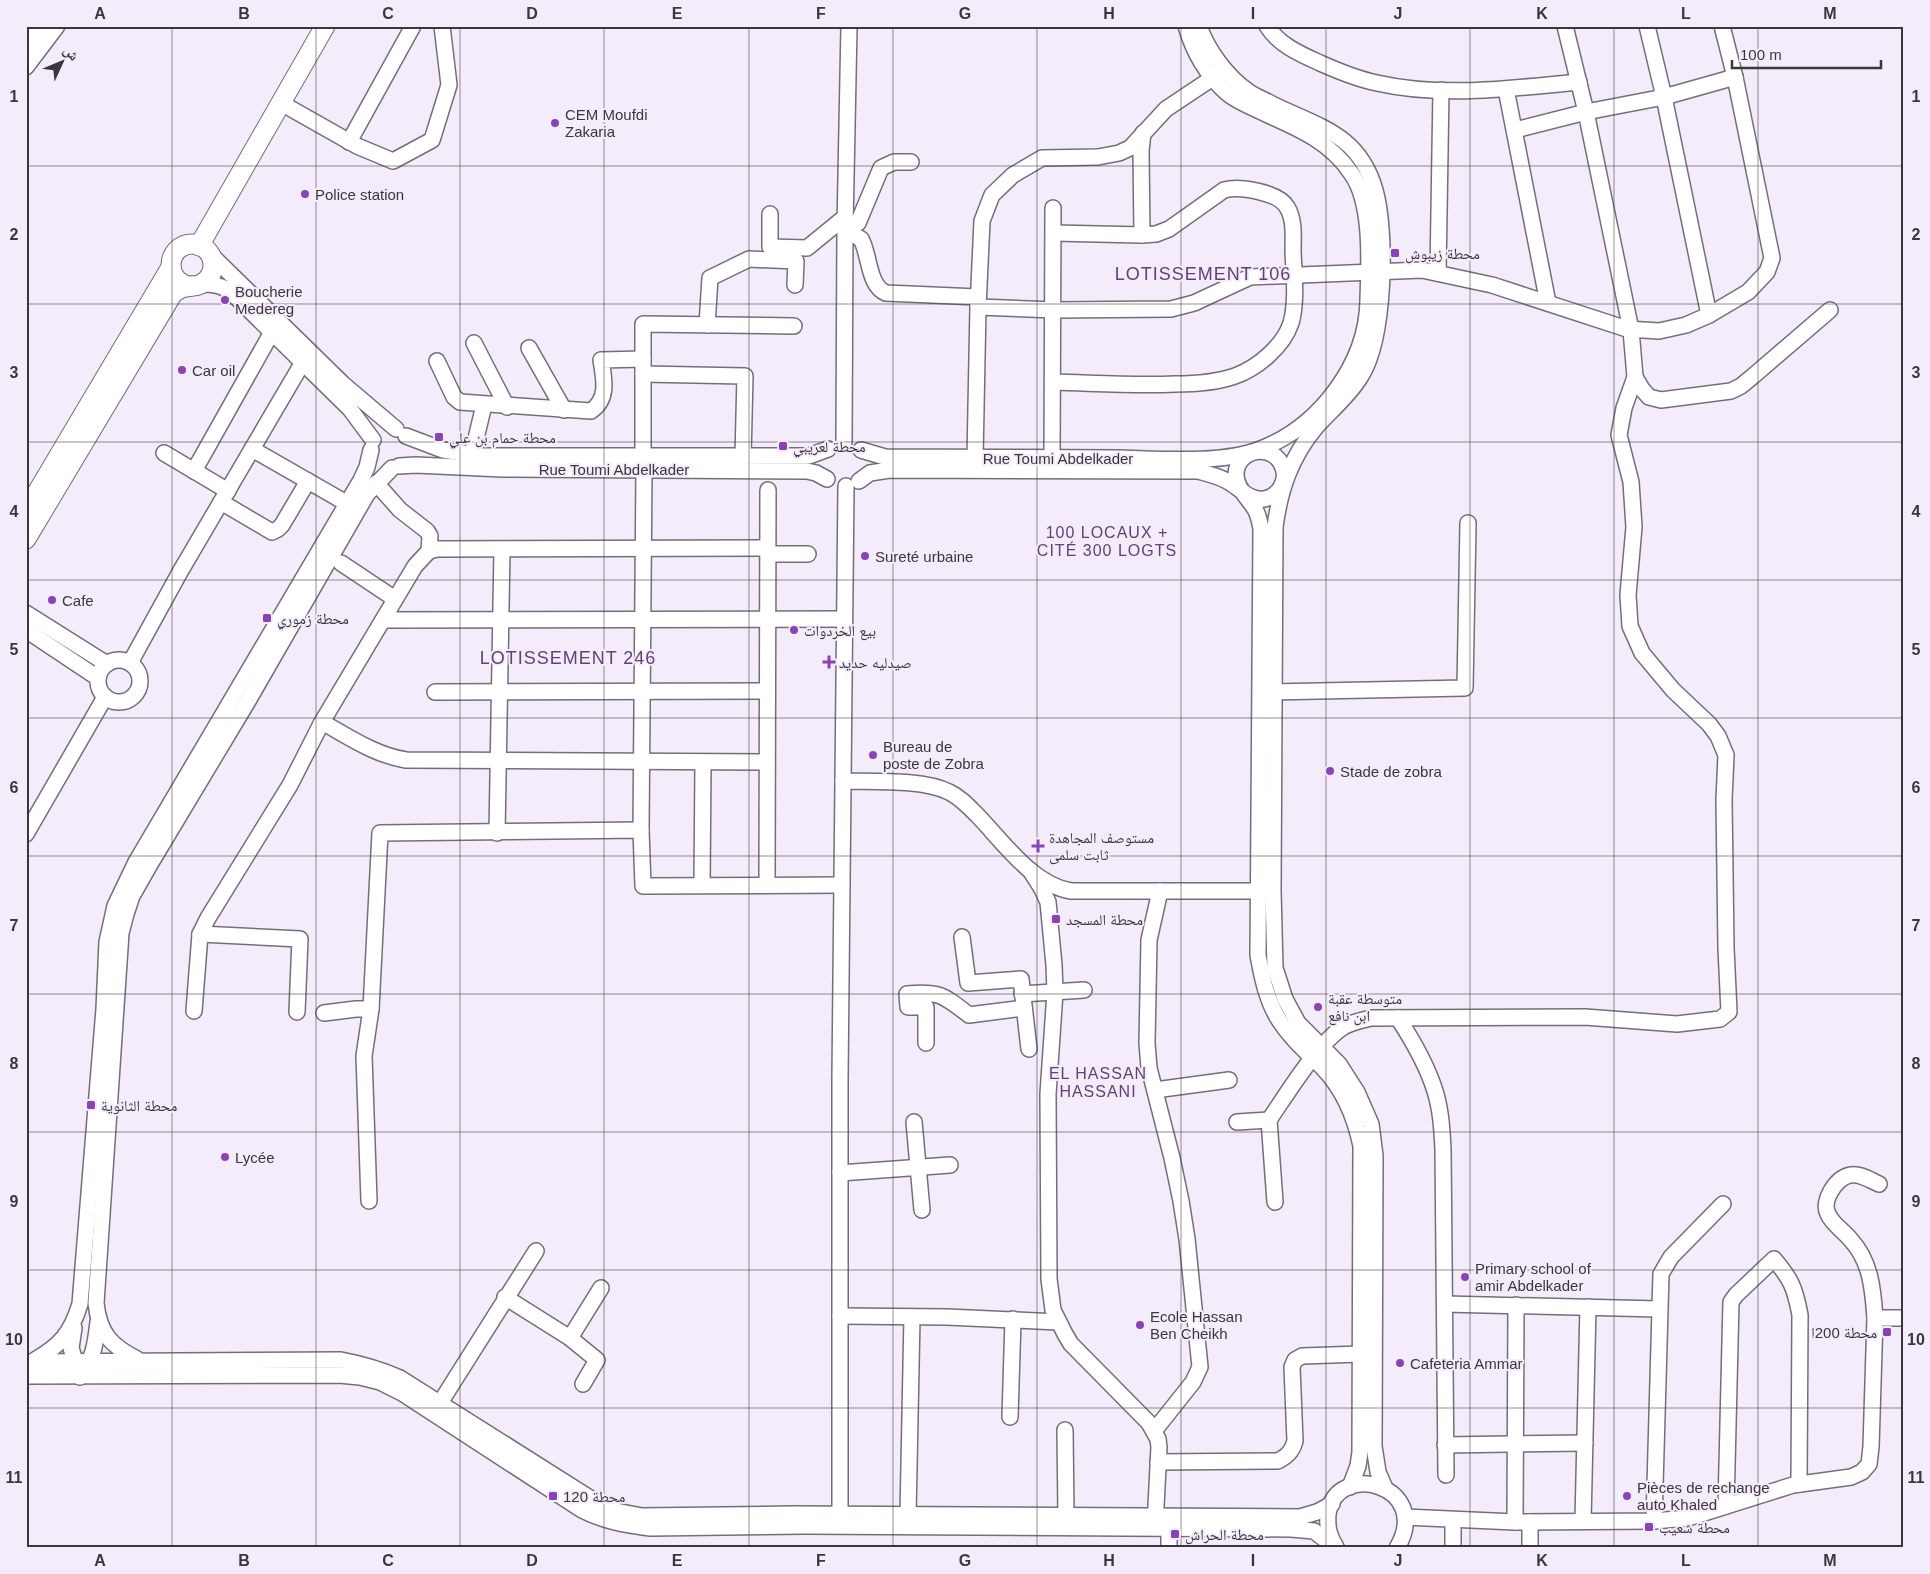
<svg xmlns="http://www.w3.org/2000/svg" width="1930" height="1574" viewBox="0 0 1930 1574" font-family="Arial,'Noto Naskh Arabic',sans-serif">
	<rect width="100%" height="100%" fill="#f4ecfa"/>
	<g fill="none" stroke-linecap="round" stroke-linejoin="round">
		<defs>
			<g id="minor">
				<path d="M1199,26C1208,51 1227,77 1249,92C1256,97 1265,100 1272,104C1319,127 1359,134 1375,190C1387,233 1385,338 1361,376C1349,396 1331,410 1316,427C1291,457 1280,489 1275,527L1273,891L1275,968L1285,999L1298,1023L1339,1064L1357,1092L1371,1124L1375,1156L1374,1446L1378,1472L1385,1488"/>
				<path d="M1267,26C1279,45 1300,54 1320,63C1338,71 1357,79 1377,83C1443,98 1513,88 1579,82"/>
				<path d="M1565,26L1586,112L1631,330L1635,377L1642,389L1649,397L1661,400L1731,391L1741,386L1752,377L1830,310"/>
				<path d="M1647,26L1664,97L1709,315"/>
				<path d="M26,44L40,26"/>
				<path d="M26,67L57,26"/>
				<path d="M1506,89L1548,303"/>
				<path d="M281,103L357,146L393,161L432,140L449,85L442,26"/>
				<path d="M1515,130L1586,112L1664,97L1735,77"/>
				<path d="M349,142L413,26"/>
				<path d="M911,162H894L881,168L858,223L845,230L861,239C870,255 868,286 886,293L978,297"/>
				<path d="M770,214V247L807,248L845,217"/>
				<path d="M1142,235L1141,151L1143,133"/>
				<path d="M207,251L343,384L396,429"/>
				<path d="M1438,273L1441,90"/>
				<path d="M200,284C214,284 222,285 233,294L350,409L373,440"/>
				<path d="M978,307L1054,310L1171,309L1194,303L1250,277L1422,270L1492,285L1627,329L1659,331L1686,325L1709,315L1748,292L1767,272L1772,258L1735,77L1722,26"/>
				<path d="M707,325L710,278L749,259L796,261L795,285"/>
				<path d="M474,343L507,407"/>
				<path d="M529,348L564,410"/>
				<path d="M437,361L454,397L460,402L591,411C609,399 604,379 601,360L643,359"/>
				<path d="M643,374L745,376L743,457"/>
				<path d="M1054,382C1094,383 1135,386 1175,384C1195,384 1215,383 1235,376C1257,368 1283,347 1291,323C1297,303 1294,272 1293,252C1293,237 1295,220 1287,207C1278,192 1240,186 1224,190L1169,229L1156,234L1142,235L1054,233"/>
				<path d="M406,436L443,450L483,456H809L828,449"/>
				<path d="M844,442L845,227L849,26"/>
				<path d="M252,449L348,504"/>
				<path d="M861,450L885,457C963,457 1041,458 1119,458C1160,459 1220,464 1258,450C1318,428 1367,365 1368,300C1369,264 1373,203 1351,173C1331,143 1300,129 1268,115C1255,108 1239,103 1227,93C1207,76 1193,51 1186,26"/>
				<path d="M164,453L228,491"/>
				<path d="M472,455L484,405"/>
				<path d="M643,457V324L794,326"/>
				<path d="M975,458L978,307L982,221L992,195L1013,175L1042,158L1098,157L1119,153L1130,148L1166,109L1220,73"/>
				<path d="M1052,458L1053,208"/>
				<path d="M399,466L416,465L502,469L807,471L816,473L827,479"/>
				<path d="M194,471L272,332"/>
				<path d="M859,481L870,473L889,470L1198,471C1209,474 1218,476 1227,481C1239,487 1249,501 1264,499C1278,497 1288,481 1283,468C1275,442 1236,448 1236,475C1236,489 1250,499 1256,511C1259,517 1260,523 1261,529L1258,955C1262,978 1267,1001 1279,1020C1291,1039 1308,1053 1323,1068C1344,1090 1355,1117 1361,1146L1360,1452L1358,1466L1350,1487"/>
				<path d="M376,483L400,510L427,531L430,536L429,551"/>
				<path d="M221,502L272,532L278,529L282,525L308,481"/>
				<path d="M768,554H808"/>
				<path d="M341,563L395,599"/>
				<path d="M26,613L107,664"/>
				<path d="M383,620L844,619"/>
				<path d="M26,630L98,678"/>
				<circle cx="119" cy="681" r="21"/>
				<path d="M130,663L180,572L303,362"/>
				<path d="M435,692L767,691"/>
				<path d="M1264,692L1465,688L1468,523"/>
				<path d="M322,722C349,737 375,755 406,760L767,762"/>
				<path d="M843,781C873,782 923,779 949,792C960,797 969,807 978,816C1004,843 1033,885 1071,891H1267"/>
				<path d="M641,830L644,469"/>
				<path d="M497,833L502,550"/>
				<path d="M26,834L105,697"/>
				<path d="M1030,870L1042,889L1048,902L1054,965L1055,992L1048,1094L1049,1279L1053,1310L1065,1334L1071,1344L1149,1423L1158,1439L1159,1447L1155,1526"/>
				<path d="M702,885L703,762"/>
				<path d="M767,885L768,490"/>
				<path d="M200,934L300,939L297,1012"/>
				<path d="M962,937L968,983L1021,979L1029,1049"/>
				<path d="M1022,994L1084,990"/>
				<path d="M194,1011L200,934L208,918L290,785L322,722L415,566L429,551L437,549L768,548"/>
				<path d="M324,1013L356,1009H371L380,833L641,830L643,886L842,885"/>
				<path d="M1398,1018C1413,1041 1427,1065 1435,1091C1441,1110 1442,1130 1443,1149L1446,1475"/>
				<path d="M926,1043V1007H908L907,994C940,991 943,995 969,1015L1024,1008"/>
				<path d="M1155,1090L1229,1080"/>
				<path d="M1269,1120C1287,1094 1319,1041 1345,1026C1354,1022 1362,1020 1371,1018L1585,1017L1677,1024L1720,1019L1729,1012L1726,948L1724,800L1726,755L1718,736L1709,724L1673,690L1642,653L1630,626L1628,595L1634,527L1631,482L1619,435L1624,408L1635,377"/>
				<path d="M914,1122L922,1210"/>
				<path d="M1237,1122L1269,1120L1275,1202"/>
				<path d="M840,1173L950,1165"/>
				<path d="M369,1201L364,1056L371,1009"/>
				<path d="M505,1297L570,1338L597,1360L583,1384"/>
				<path d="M1445,1304L1659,1309"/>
				<path d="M840,1316L947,1317L1058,1322"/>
				<path d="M1875,1318C1873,1290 1871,1262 1851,1240C1844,1231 1832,1224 1828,1214C1821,1201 1836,1178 1850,1175C1860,1173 1870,1180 1879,1184"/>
				<path d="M74,1328L71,1348L80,1377C94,1356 95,1347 98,1322"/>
				<path d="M570,1338L601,1288"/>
				<path d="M137,1359C111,1346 99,1333 96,1303L121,933L126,914L132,896L149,866L248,701L367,494L392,468"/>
				<path d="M35,1360C61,1345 71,1333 80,1304L104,1009L107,942L115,906L136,862L361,480L367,467L371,450"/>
				<path d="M26,1362L341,1360C362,1364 380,1369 400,1378L593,1500L616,1511L642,1516L793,1514L1300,1517L1317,1512L1332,1504"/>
				<path d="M26,1376L339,1375L360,1377L380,1382L402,1393L582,1510C604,1521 625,1525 650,1528L804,1526L1291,1529L1314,1531L1336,1548"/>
				<path d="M440,1403L536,1251"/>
				<path d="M1010,1417L1013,1319"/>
				<path d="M1065,1430L1066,1516"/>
				<path d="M1154,1431L1193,1382L1200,1367L1187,1239L1181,1201L1172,1158L1149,1068L1147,1043L1149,940L1160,891"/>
				<path d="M1445,1445L1585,1443"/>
				<path d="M1158,1462L1278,1461C1287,1456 1292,1452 1295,1441L1292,1367L1295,1360L1302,1356L1361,1354"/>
				<path d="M1726,1506L1731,1302L1736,1295L1774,1259C1791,1279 1795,1288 1800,1315L1799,1484"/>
				<path d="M840,1514V1078L846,486"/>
				<path d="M908,1515L912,1317"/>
				<path d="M1405,1517L1515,1522L1654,1521L1688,1518L1793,1485L1851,1477L1862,1472L1869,1464L1871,1447L1875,1318H1904"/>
				<path d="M1583,1521L1588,1307"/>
				<path d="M1654,1521L1661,1274L1671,1257L1723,1204"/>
				<path d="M1515,1522L1516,1305"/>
				<path d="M1530,1522V1548"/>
				<path d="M1336,1547C1329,1536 1327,1527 1328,1514C1336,1459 1434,1485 1397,1548"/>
				<path d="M1169,1548V1528"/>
				<path d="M1453,1548V1520"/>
			</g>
			<g id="major">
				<circle cx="192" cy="265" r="21"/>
				<path d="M199,246L325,26"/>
				<path d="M26,511L171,267"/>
				<path d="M26,539L173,293L181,288L193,286"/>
			</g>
		</defs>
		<use href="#minor" stroke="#756e7a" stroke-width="18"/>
		<use href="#major" stroke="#756e7a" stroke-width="21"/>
		<use href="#minor" stroke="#fff" stroke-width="15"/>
		<use href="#major" stroke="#fff" stroke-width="19"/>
	</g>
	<path fill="none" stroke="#3a373c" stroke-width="1" stroke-opacity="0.55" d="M172,26V1548M316,26V1548M460,26V1548M604,26V1548M749,26V1548M893,26V1548M1037,26V1548M1181,26V1548M1326,26V1548M1470,26V1548M1614,26V1548M1758,26V1548M26,166H1904M26,304H1904M26,442H1904M26,580H1904M26,718H1904M26,856H1904M26,994H1904M26,1132H1904M26,1270H1904M26,1408H1904"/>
	<g fill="#8a43b6" stroke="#f4ecfa" stroke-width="2">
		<circle cx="555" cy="123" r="5"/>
		<circle cx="305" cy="194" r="5"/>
		<rect x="1390" y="248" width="10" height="10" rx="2.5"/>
		<circle cx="225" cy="300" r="5"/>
		<circle cx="182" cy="370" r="5"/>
		<rect x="434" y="432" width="10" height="10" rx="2.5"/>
		<rect x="778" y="441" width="10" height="10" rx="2.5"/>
		<circle cx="865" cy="556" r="5"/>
		<circle cx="52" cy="600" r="5"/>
		<rect x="262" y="613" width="10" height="10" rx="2.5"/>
		<circle cx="794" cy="630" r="5"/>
		<path d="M826.5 654.5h5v5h5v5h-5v5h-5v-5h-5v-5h5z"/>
		<circle cx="873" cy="755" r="5"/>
		<circle cx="1330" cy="771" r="5"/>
		<path d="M1035.5 838.5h5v5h5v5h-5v5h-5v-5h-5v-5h5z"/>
		<rect x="1051" y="914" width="10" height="10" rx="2.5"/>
		<circle cx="1318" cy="1007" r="5"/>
		<rect x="86" y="1100" width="10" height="10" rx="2.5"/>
		<circle cx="225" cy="1157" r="5"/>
		<circle cx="1465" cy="1277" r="5"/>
		<circle cx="1140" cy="1325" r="5"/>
		<rect x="1882" y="1327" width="10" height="10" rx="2.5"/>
		<circle cx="1400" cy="1363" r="5"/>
		<rect x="548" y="1491" width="10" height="10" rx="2.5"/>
		<circle cx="1627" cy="1496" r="5"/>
		<rect x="1644" y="1522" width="10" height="10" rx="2.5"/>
		<rect x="1170" y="1529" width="10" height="10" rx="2.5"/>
	</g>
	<g text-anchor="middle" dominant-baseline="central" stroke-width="4" stroke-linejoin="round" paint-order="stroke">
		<g font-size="15" fill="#3a373c" stroke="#f4ecfa" text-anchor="start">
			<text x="565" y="114">CEM Moufdi<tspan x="565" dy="17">Zakaria</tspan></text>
			<text x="315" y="194">Police station</text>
			<text x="1405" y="253">محطة زيبوش</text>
			<text x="235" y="291">Boucherie<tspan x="235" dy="17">Medereg</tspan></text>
			<text x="192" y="370">Car oil</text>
			<text x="449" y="437">محطة حمام بن علي</text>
			<text x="793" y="446">محطة لعريبي</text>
			<text x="875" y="556">Sureté urbaine</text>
			<text x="62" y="600">Cafe</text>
			<text x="277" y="618">محطة زموري</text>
			<text x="804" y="630">بيع الخردوات</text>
			<text x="839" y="662">صيدليه حديد</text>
			<text x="883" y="746">Bureau de<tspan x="883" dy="17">poste de Zobra</tspan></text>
			<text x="1340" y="771">Stade de zobra</text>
			<text x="1049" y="837">مستوصف المجاهدة<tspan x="1049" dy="17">ثابت سلمى</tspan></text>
			<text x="1066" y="919">محطة المسجد</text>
			<text x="1328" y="998">متوسطة عقبة<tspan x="1328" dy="17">ابن نافع</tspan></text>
			<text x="101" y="1105">محطة الثانوية</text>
			<text x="235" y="1157">Lycée</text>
			<text x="1475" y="1268">Primary school of<tspan x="1475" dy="17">amir Abdelkader</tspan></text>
			<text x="1150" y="1316">Ecole Hassan<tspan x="1150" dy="17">Ben Cheikh</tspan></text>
			<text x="1877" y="1332" text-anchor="end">محطة 200ا</text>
			<text x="1410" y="1363">Cafeteria Ammar</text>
			<text x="1637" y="1487">Pièces de rechange<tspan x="1637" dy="17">auto Khaled</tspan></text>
			<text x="563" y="1496">محطة 120</text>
			<text x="1659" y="1527">محطة شعيب</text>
			<text x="1185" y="1534">محطة الحراش</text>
		</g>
		<g font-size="15" fill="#3a373c" stroke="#f4ecfa">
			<text x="1058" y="458">Rue Toumi Abdelkader</text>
			<text x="614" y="469">Rue Toumi Abdelkader</text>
		</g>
		<g font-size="16" letter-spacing="1" fill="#62407a" stroke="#f4ecfa">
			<text x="1107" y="532">100 LOCAUX +<tspan x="1107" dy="18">CITÉ 300 LOGTS</tspan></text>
			<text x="1098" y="1073">EL HASSAN<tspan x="1098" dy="18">HASSANI</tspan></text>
		</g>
		<g font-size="18" letter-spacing="1" fill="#62407a" stroke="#f4ecfa">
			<text x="1203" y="274">LOTISSEMENT 106</text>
			<text x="568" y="658">LOTISSEMENT 246</text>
		</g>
	</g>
	<rect width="1930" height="1574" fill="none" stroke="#f4ecfa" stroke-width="55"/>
	<g transform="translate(62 62) rotate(46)" stroke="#f4ecfa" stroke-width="4" paint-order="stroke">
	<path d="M0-4L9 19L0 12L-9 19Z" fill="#3a373c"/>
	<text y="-8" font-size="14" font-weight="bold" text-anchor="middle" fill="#3a373c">ش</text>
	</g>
	<path d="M1732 60v8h149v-8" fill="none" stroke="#3a373c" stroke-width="2.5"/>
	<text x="1740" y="60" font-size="15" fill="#3a373c" stroke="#f4ecfa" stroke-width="4" paint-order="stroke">100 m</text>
	<rect x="28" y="28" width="1874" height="1518" fill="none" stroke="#3a373c" stroke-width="2"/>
	<g font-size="16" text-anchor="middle" font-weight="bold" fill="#3a373c">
		<text x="100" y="19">A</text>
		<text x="244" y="19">B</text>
		<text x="388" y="19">C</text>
		<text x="532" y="19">D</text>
		<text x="677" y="19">E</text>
		<text x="821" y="19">F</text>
		<text x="965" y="19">G</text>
		<text x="1109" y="19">H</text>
		<text x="1253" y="19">I</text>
		<text x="1398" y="19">J</text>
		<text x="1542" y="19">K</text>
		<text x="1686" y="19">L</text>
		<text x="1830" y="19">M</text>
		<text x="14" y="102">1</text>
		<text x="1916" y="102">1</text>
		<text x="14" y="240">2</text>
		<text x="1916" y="240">2</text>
		<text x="14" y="378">3</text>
		<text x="1916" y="378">3</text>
		<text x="14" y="517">4</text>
		<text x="1916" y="517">4</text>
		<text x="14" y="655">5</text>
		<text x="1916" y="655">5</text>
		<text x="14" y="793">6</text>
		<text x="1916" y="793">6</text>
		<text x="14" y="931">7</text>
		<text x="1916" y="931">7</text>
		<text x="14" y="1069">8</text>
		<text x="1916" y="1069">8</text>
		<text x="14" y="1207">9</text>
		<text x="1916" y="1207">9</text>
		<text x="14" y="1345">10</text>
		<text x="1916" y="1345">10</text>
		<text x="14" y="1483">11</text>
		<text x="1916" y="1483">11</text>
		<text x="100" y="1566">A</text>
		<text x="244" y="1566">B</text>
		<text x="388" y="1566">C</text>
		<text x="532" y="1566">D</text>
		<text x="677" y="1566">E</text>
		<text x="821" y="1566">F</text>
		<text x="965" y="1566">G</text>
		<text x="1109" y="1566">H</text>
		<text x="1253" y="1566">I</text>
		<text x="1398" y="1566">J</text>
		<text x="1542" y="1566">K</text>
		<text x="1686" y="1566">L</text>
		<text x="1830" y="1566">M</text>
	</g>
</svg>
